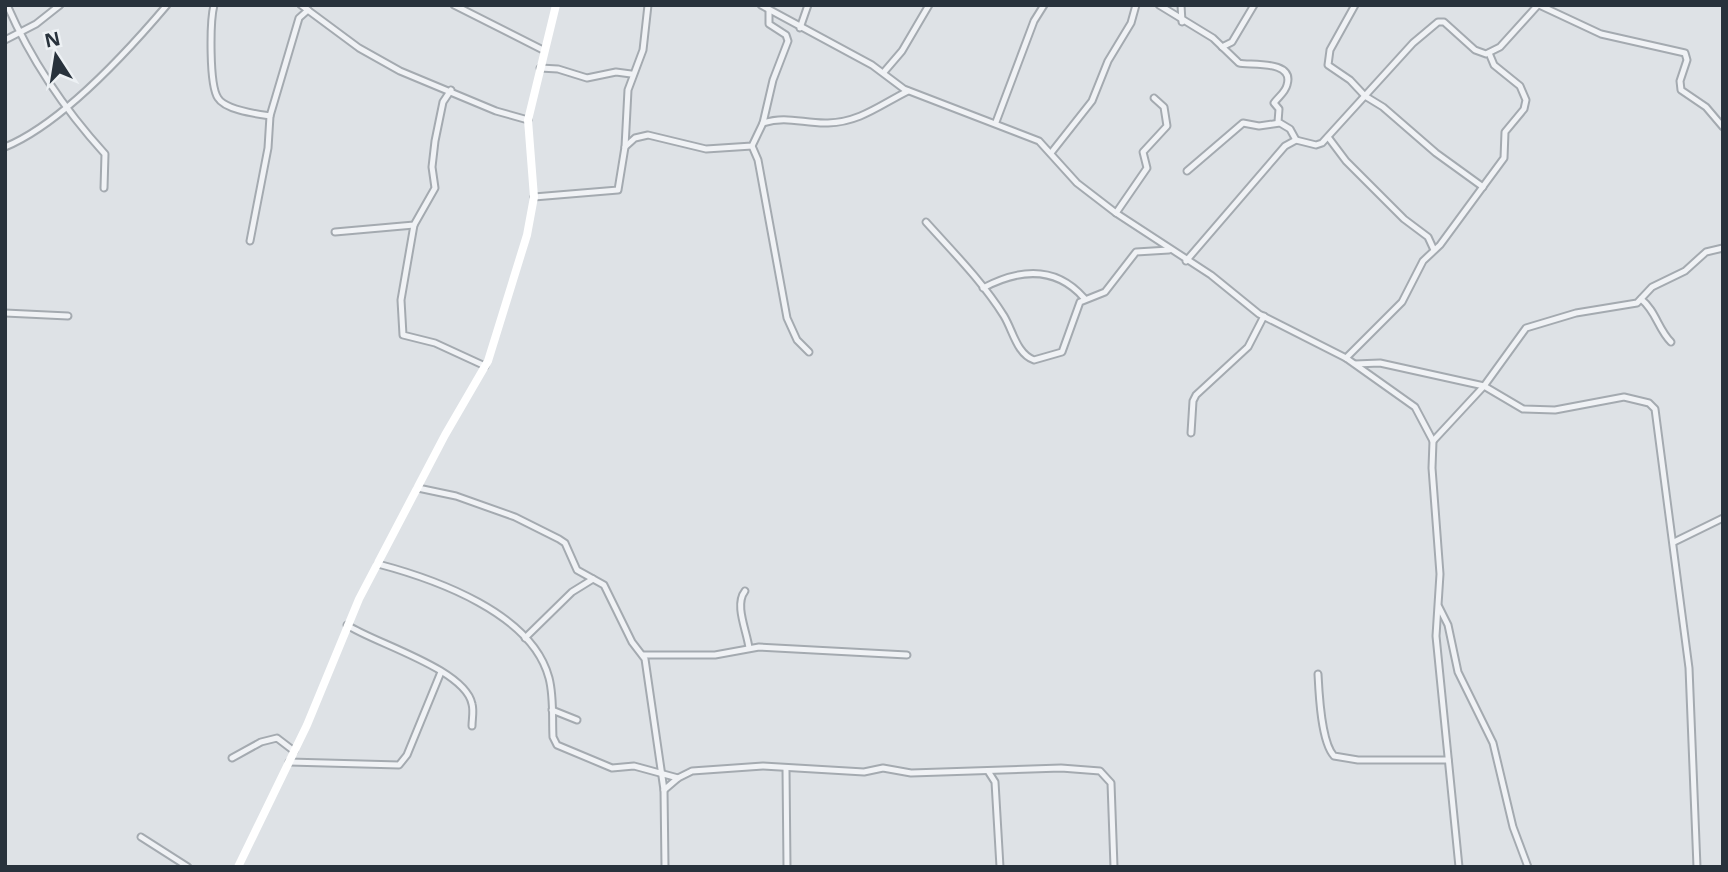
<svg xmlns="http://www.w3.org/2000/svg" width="1728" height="872" viewBox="0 0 1728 872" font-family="'Noto Sans',sans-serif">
	<rect width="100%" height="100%" fill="#dee2e6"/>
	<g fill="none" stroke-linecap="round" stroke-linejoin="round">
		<defs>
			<g id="street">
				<path d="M7,5C31,60 65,110 105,154L104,188"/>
				<path d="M214,5C210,21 209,85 218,98C225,110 257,114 270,116L299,18L308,10"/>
				<path d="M301,5L359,48L400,71L496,111L528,120"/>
				<path d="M454,5L543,50"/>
				<path d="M761,5L872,65L904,89L1039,141L1077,183L1116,213L1211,275L1259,314L1346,358L1415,407L1433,441L1432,468L1440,574L1436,636L1459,867"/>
				<path d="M1159,5L1213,38L1239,63C1248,66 1295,59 1287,85C1285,93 1278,97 1274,103L1279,109L1278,122"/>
				<path d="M1181,5L1182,22"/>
				<path d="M1355,5L1330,50L1328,65L1350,80L1365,96L1383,107L1436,153L1483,187"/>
				<path d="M1539,5L1601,34L1685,53L1687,60L1680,81L1681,90L1706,107L1723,127"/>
				<path d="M800,28L808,5"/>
				<path d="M5,40L36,24L60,5"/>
				<path d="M1222,47L1232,42L1254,5"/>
				<path d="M540,68L558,69L587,78L616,72L631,74"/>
				<path d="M884,72L902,51L929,5"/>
				<path d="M996,122L1034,21L1044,5"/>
				<path d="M763,123C787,115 804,124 828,123C860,122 880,105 908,91"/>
				<path d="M1328,137L1346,161L1404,219L1428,237L1434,250"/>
				<path d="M752,146L758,160L787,318L797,340L809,352"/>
				<path d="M5,147C61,124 128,51 167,5"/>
				<path d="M625,147L635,138L648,135L706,149L752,146L763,123L773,80L788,41L786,35L769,24V11"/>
				<path d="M1051,153L1092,101L1108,61L1131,23L1136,5"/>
				<path d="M1187,171L1243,123L1259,126L1280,123L1290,129L1296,140"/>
				<path d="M534,197L618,190L625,147L628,90L643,50L648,5"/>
				<path d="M1116,213L1147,168L1143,152L1167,126L1164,107L1154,98"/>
				<path d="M926,222C953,252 982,281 1004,316C1013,331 1017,354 1034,360L1062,352L1080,302L1105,292L1136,252L1169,250"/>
				<path d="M414,225L401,300L403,335L435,343L485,366"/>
				<path d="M335,232L414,225L435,188L432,167L435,141L443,102L451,90"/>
				<path d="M250,241L268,148L270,116"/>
				<path d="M1186,261L1285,146L1296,140L1316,145L1322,143L1413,43L1438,22H1444L1475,50L1486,54L1500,47L1538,5"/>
				<path d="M983,288C1019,269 1055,265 1084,298"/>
				<path d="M1641,299C1656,311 1658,329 1671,342"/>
				<path d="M5,313L68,316"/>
				<path d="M1346,358L1402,302L1423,261L1440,245L1504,158L1505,132L1524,109L1526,100L1520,86L1494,65L1489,53"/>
				<path d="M1355,364L1380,363L1484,386L1523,409L1555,410L1624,397L1649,403L1655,409L1689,668L1697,867"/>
				<path d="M1191,433L1193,401L1196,395L1248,347L1264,316"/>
				<path d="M1433,441L1484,386L1526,328L1576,313L1637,303L1652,287L1685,271L1706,252L1723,248"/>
				<path d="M418,488L456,496L515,517L559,539L565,543L577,570L604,585L632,642L645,659L664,790L665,867"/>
				<path d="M1674,542L1723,518"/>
				<path d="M378,564C435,579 532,613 549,678C554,697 552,718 553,737L557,745L612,768L634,766L678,778"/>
				<path d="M745,591C734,605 747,631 749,648"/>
				<path d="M1439,607L1448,625L1458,672L1493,743L1513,827L1528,867"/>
				<path d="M347,625C374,643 465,669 472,704C474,711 472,719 472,726"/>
				<path d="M525,638L572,592L593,579"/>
				<path d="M643,655H715L759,647L907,655"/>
				<path d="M1318,674C1319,694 1321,742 1334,756L1358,760H1448"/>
				<path d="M552,710L577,720"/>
				<path d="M232,758L261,742L277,738L294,751"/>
				<path d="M289,762L399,765L407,755L441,672"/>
				<path d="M786,769L787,867"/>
				<path d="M988,771L995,782L1000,867"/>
				<path d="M664,790L678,778L692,771L763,766L864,772L883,768L911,773L1061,768L1100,771L1111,783L1114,867"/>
				<path d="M141,837L188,867"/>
			</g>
		</defs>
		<use href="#street" stroke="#a4aab0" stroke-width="9"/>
		<use href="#street" stroke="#f0f2f5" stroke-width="5"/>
		<path stroke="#fff" stroke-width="8" d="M238,867L307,725L359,599L445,435L488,361L527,235L534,197L528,120L556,5"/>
	</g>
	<rect width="1728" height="872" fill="none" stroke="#28323c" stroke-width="14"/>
	<g transform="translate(56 56) rotate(348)" stroke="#edf1f4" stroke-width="5" paint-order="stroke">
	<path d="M0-5L12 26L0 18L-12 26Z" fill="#28323c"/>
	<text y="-10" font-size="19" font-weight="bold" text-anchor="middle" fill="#28323c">N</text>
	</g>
</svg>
